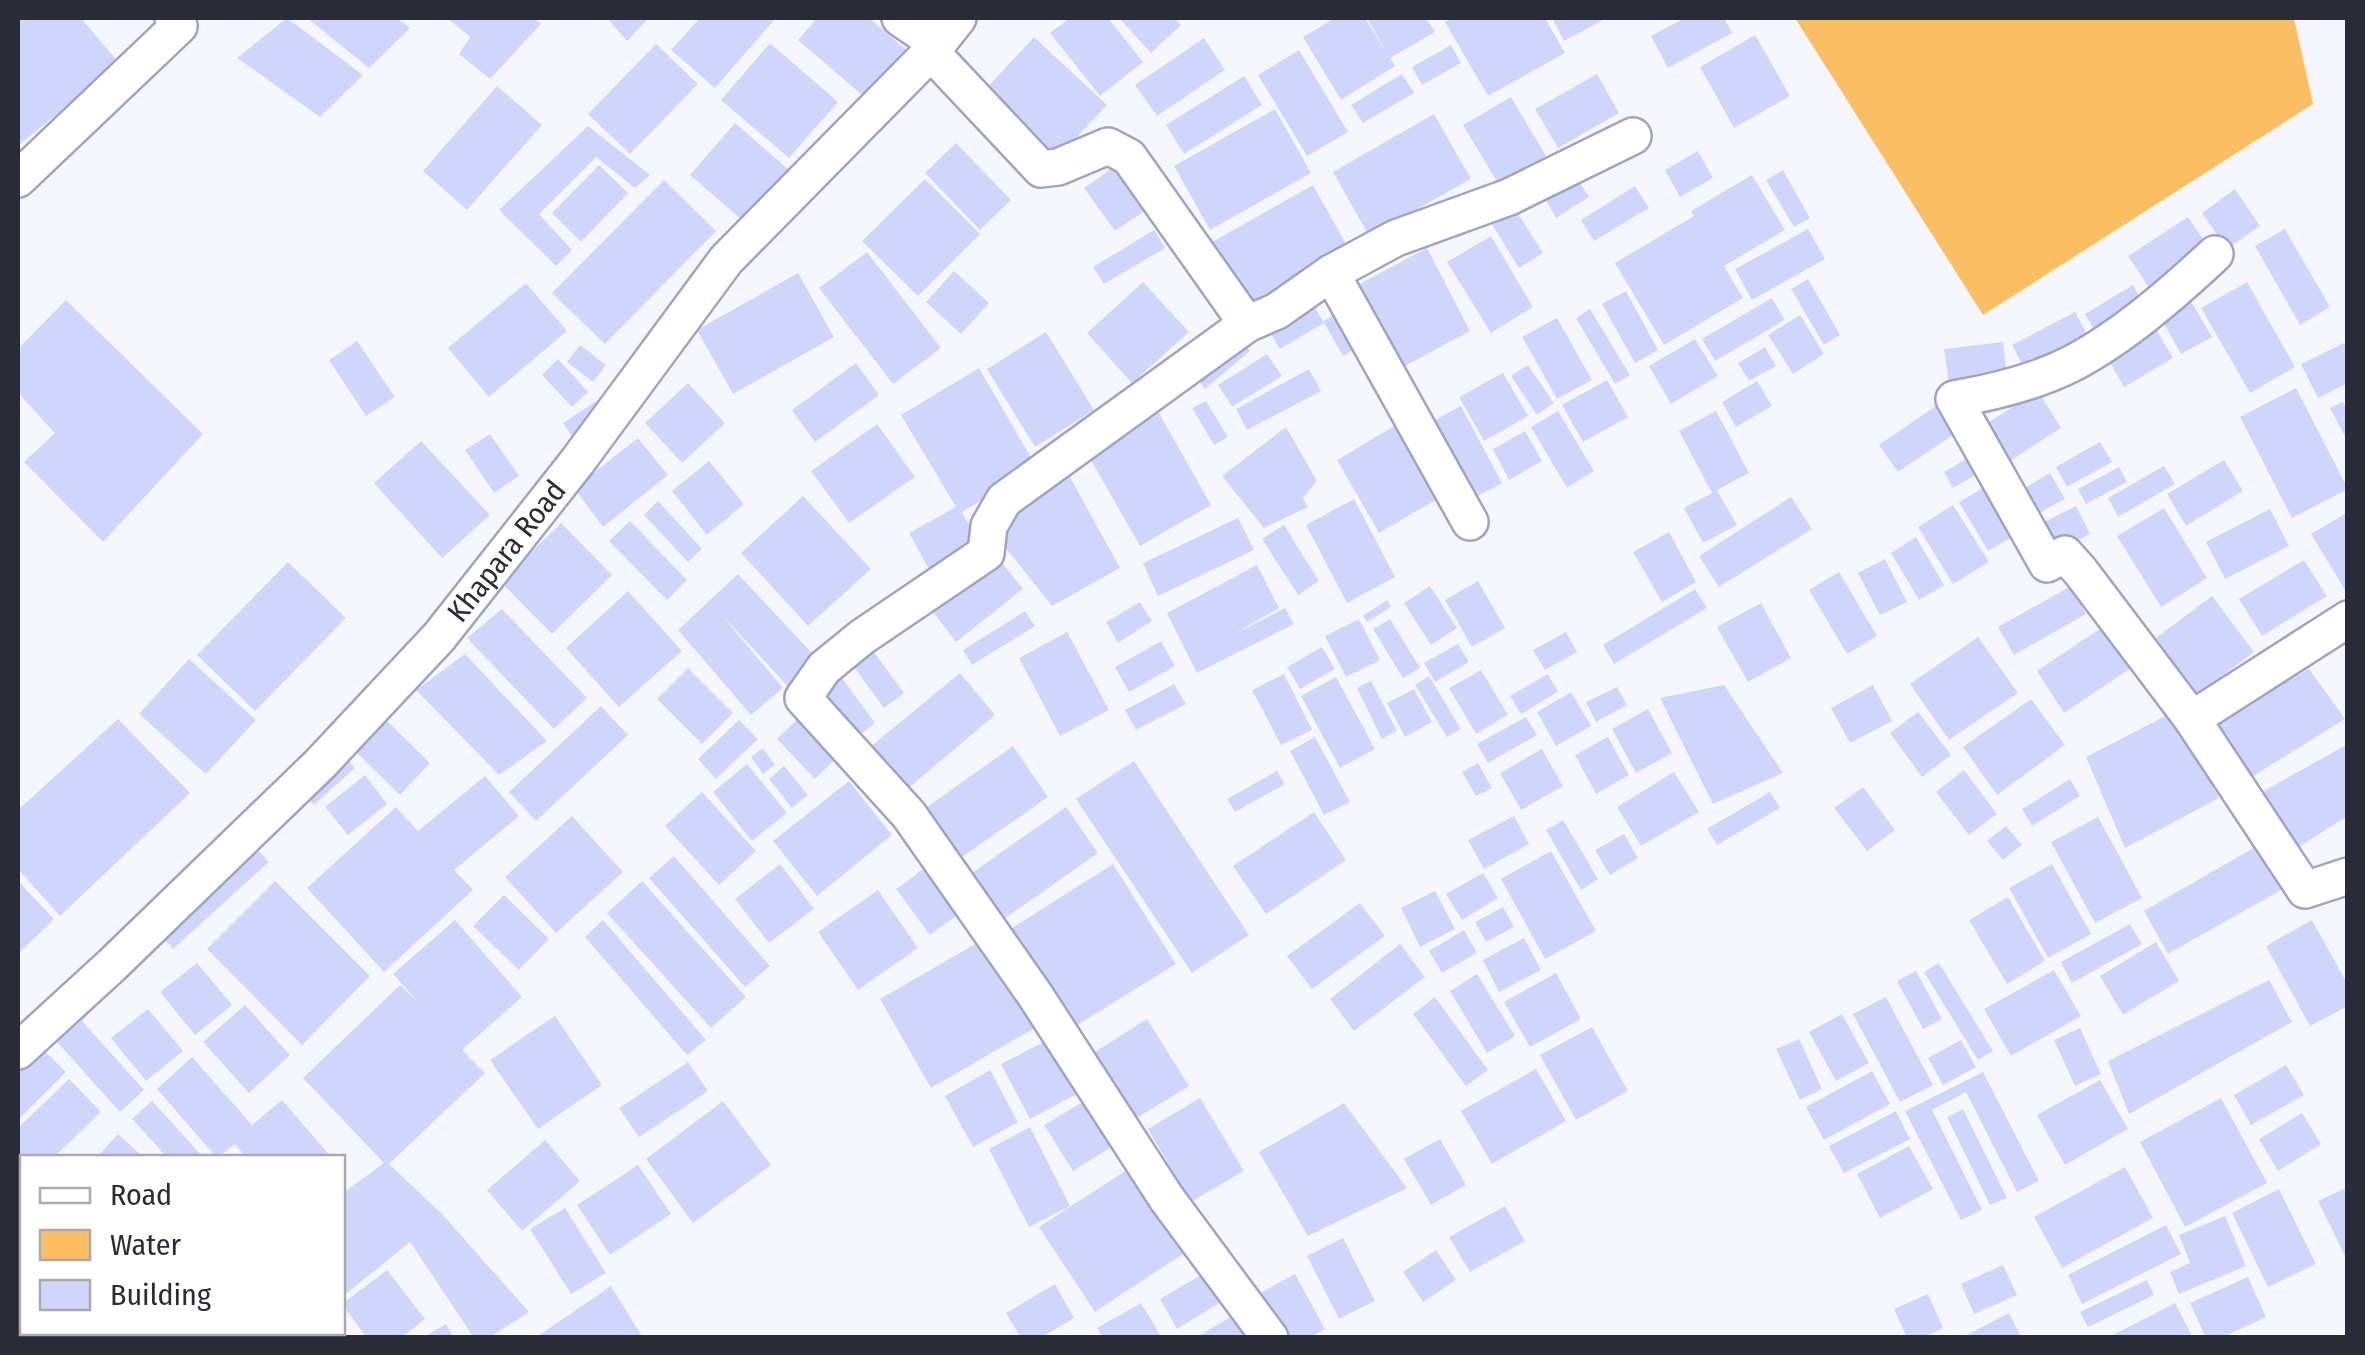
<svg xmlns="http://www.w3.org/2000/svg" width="2365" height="1355" viewBox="0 0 2365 1355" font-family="'Fira Sans Condensed',sans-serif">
	<rect width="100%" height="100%" fill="#f6f7fe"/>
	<path fill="#fabf63" d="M1795,18H2294L2313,104L1983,315Z"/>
	<g fill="#d0d6fb">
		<path d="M18,18H81L119,63L18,146Z"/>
		<path d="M287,18L363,75L320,117L237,58Z"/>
		<path d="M307,18H397L410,28L369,68Z"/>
		<path d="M447,18H534L541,24L490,79L459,54L470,37Z"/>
		<path d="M607,18H649L627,41Z"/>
		<path d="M700,18H776L715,88L671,50Z"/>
		<path d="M817,18H869L911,54L869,101L798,40Z"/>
		<path d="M1070,18H1108L1143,62L1100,96L1050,33Z"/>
		<path d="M1119,18H1174L1181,25L1151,53Z"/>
		<path d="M1335,18H1365L1387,53L1367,18H1426L1435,32L1390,58L1395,66L1341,100L1303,37Z"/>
		<path d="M1453,18H1545L1565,53L1488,96L1445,22Z"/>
		<path d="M1552,18H1607L1564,41Z"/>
		<path d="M1685,18H1724L1732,33L1668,68L1651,36Z"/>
		<path d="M1755,35L1790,96L1734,128L1700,67Z"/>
		<path d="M1034,37L1107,105L1056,159L984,91Z"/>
		<path d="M1204,38L1225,70L1157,116L1135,85Z"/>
		<path d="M770,43L838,102L789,158L721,100Z"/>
		<path d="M656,44L698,84L630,154L588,114Z"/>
		<path d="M1451,45L1461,63L1422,85L1412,67Z"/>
		<path d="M1299,50L1348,132L1307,156L1258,75Z"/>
		<path d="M1402,74L1414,93L1363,123L1351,105Z"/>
		<path d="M1597,74L1619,113L1558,148L1535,109Z"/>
		<path d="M1244,76L1262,105L1184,154L1166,125Z"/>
		<path d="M497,86L542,125L467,210L423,171Z"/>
		<path d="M1511,97L1549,161L1502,190L1463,125Z"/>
		<path d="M1275,109L1311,173L1210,230L1174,166Z"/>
		<path d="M1434,114L1471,179L1369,236L1333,172Z"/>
		<path d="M735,123L796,176L751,228L690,175Z"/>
		<path d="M588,126L650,175L635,188L596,157L539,214L572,250L556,266L499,210Z"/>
		<path d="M956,143L1011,200L980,230L925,173Z"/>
		<path d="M1698,151L1713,178L1680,197L1665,170Z"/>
		<path d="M599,165L628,193L581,242L552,213Z"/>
		<path d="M1115,166L1146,210L1115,231L1084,188Z"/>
		<path d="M1783,170L1810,218L1794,227L1766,180Z"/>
		<path d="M1752,175L1785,230L1724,266L1743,298L1664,345L1615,263L1694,216L1691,211Z"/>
		<path d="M1576,177L1589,197L1556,218L1544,197Z"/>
		<path d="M925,179L980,234L918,296L862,241Z"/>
		<path d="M664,180L716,231L605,344L552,293Z"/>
		<path d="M1313,185L1349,249L1248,306L1212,242Z"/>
		<path d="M1635,186L1649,208L1594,241L1581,220Z"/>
		<path d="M2235,189L2260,226L2227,249L2202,213Z"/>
		<path d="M1509,199L1543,253L1519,268L1485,213Z"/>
		<path d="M2188,217L2211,251L2151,291L2128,256Z"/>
		<path d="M1808,229L1825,259L1752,300L1735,269Z"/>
		<path d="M2285,229L2330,307L2300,325L2255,246Z"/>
		<path d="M1154,230L1165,248L1104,284L1093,267Z"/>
		<path d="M1491,236L1533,307L1491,333L1447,262Z"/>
		<path d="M1427,248L1470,331L1392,373L1348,290Z"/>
		<path d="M867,252L941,348L893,384L819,288Z"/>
		<path d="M954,271L989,303L961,334L926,302Z"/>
		<path d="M798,273L834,337L733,394L697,330Z"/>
		<path d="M1808,279L1840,335L1824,345L1791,289Z"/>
		<path d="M1143,282L1189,332L1132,383L1087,333Z"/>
		<path d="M2247,282L2295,367L2250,393L2201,308Z"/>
		<path d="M526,283L567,331L489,397L448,348Z"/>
		<path d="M2133,285L2142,302L2095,331L2085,314Z"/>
		<path d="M1626,291L1658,350L1635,363L1602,304Z"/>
		<path d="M2188,296L2212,337L2181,354L2158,313Z"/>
		<path d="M1772,298L1785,320L1715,361L1702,339Z"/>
		<path d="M66,300L203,434L103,542L24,462L55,433L18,393V349Z"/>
		<path d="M1312,302L1324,323L1280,349L1267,328Z"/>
		<path d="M1590,309L1630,375L1615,384L1576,318Z"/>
		<path d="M1342,311L1362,345L1343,356L1323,321Z"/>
		<path d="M2075,312L2091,342L2028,376L2012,345Z"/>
		<path d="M1800,315L1824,354L1793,374L1768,335Z"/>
		<path d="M1557,318L1592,380L1557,399L1522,337Z"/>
		<path d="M2150,319L2173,358L2124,387L2102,349Z"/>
		<path d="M1046,332L1094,410L1035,447L987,369Z"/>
		<path d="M1236,336L1250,351L1205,389L1193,374Z"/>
		<path d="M1695,339L1718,376L1671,404L1649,366Z"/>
		<path d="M357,341L395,397L366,416L329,360Z"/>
		<path d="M2003,342L2007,376L1949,384L1944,349Z"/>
		<path d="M2344,343L2348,349V383L2318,398L2301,364Z"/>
		<path d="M580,345L606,365L593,382L567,362Z"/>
		<path d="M1765,347L1776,366L1749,381L1738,363Z"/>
		<path d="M1267,354L1282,376L1232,407L1218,385Z"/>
		<path d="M558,359L588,392L572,407L542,375Z"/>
		<path d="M856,363L879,395L815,442L792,410Z"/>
		<path d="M1528,365L1554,403L1537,415L1511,376Z"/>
		<path d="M979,368L1037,468L962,512L980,545L931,573L909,533L956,507L901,415Z"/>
		<path d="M1309,369L1321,391L1247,430L1236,409Z"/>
		<path d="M1503,373L1528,416L1484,441L1459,397Z"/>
		<path d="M1607,380L1628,417L1583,442L1562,405Z"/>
		<path d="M1757,381L1772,406L1736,427L1722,402Z"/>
		<path d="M688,383L725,423L682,463L645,423Z"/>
		<path d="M2296,388L2348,489L2292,518L2240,417Z"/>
		<path d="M2038,391L2061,428L2010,461L1986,424Z"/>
		<path d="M598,400L613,425L579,447L563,423Z"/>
		<path d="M1206,401L1228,437L1214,445L1192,408Z"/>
		<path d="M2343,402L2348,412V442L2330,408Z"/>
		<path d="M1940,403L1959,431L1898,472L1879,445Z"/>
		<path d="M1461,406L1502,483L1461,505L1420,428Z"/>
		<path d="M1558,411L1594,471L1567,488L1531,427Z"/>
		<path d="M1716,411L1749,473L1717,490L1737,525L1703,543L1684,508L1712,493L1679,431Z"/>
		<path d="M1159,413L1211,505L1140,546L1087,453Z"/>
		<path d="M877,424L915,477L849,523L811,471Z"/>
		<path d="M1396,425L1439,498L1379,533L1337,460Z"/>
		<path d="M1286,427L1317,481L1303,498L1308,507L1264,528L1222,476Z"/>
		<path d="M1525,431L1542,461L1509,480L1493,449Z"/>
		<path d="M490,434L519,476L494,493L465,450Z"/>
		<path d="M638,438L668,475L603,527L574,488Z"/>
		<path d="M421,441L490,515L442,558L374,483Z"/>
		<path d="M2100,442L2112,462L2067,487L2056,467Z"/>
		<path d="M1976,453L1986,469L1953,488L1944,472Z"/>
		<path d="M2224,460L2243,491L2186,526L2167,494Z"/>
		<path d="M709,461L744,504L707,535L672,491Z"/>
		<path d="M1064,466L1120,568L1052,606L993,532Z"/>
		<path d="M2164,466L2175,484L2118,517L2108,498Z"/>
		<path d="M2119,467L2127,482L2086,504L2078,489Z"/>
		<path d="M2050,473L2065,499L2032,517L2018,492Z"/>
		<path d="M1990,484L2019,533L1988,551L1959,502Z"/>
		<path d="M803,496L871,569L808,626L741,553Z"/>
		<path d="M1791,497L1812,529L1719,587L1699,556Z"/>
		<path d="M1354,499L1395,577L1347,603L1306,525Z"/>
		<path d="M658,501L702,549L688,562L644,515Z"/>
		<path d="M1953,505L1989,562L1953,584L1918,527Z"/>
		<path d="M2076,506L2090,534L2054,552L2040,524Z"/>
		<path d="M2164,508L2207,578L2161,607L2117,536Z"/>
		<path d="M2270,509L2289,546L2225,579L2206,542Z"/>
		<path d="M2348,512V595L2311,534Z"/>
		<path d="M1238,518L1254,550L1158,596L1143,563Z"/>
		<path d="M630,521L687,580L667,600L609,541Z"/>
		<path d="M561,523L612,575L552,634L501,582Z"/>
		<path d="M1284,525L1319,581L1298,595L1262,539Z"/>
		<path d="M1669,532L1696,582L1662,602L1633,552Z"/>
		<path d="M1916,537L1944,585L1919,600L1891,553Z"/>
		<path d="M1885,559L1907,602L1880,615L1858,573Z"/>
		<path d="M1000,560L1023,589L956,642L933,612Z"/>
		<path d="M2304,560L2327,596L2262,636L2239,599Z"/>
		<path d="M288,562L346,618L255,711L197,655Z"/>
		<path d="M1257,565L1279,608L1234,634L1285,608L1294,624L1197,673L1167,613Z"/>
		<path d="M1839,572L1877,636L1847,654L1809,590Z"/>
		<path d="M738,574L824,666L794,693L720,613L783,688L751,715L678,630Z"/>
		<path d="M1478,581L1505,628L1472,647L1445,600Z"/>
		<path d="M1430,586L1457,628L1431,645L1404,603Z"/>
		<path d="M2071,586L2086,614L2014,655L1998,627Z"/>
		<path d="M1695,589L1707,608L1614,664L1603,645Z"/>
		<path d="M628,591L682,651L619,707L566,648Z"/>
		<path d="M2212,596L2254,652L2194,697L2152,641Z"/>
		<path d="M1387,600L1391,607L1367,622L1363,616Z"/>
		<path d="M1140,602L1152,621L1118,643L1106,622Z"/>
		<path d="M1761,603L1791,658L1748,682L1717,627Z"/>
		<path d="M502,609L587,698L554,729L467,638Z"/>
		<path d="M1025,611L1035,626L972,665L963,650Z"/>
		<path d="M1359,619L1380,660L1346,677L1325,636Z"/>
		<path d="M1390,619L1420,668L1403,678L1373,629Z"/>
		<path d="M2103,627L2131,668L2064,713L2037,671Z"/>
		<path d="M1067,632L1109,710L1060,736L1019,658Z"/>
		<path d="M1566,632L1577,652L1545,670L1533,650Z"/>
		<path d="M1978,637L2018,693L1949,740L1910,684Z"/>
		<path d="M865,640L904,693L884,708L845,655Z"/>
		<path d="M1161,641L1175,666L1129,692L1115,667Z"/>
		<path d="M1458,644L1469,662L1435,682L1424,663Z"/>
		<path d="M1322,647L1335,669L1300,689L1287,667Z"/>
		<path d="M465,654L547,741L499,775L416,690Z"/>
		<path d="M189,659L256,720L206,774L139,714Z"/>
		<path d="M688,668L733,713L702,744L657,699Z"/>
		<path d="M2309,669L2345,719L2247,780L2209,724Z"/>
		<path d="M1481,670L1508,715L1476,734L1449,688Z"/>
		<path d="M960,673L995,715L899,796L863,753Z"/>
		<path d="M839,674L875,723L850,742L814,693Z"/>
		<path d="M1284,674L1312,730L1281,745L1252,690Z"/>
		<path d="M1548,674L1558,692L1521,714L1510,696Z"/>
		<path d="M1429,676L1461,729L1447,737L1415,685Z"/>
		<path d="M1336,677L1375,749L1340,768L1301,696Z"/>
		<path d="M1371,681L1397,731L1382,739L1357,688Z"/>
		<path d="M1174,684L1186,704L1136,730L1125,710Z"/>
		<path d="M1724,685L1783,773L1713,804L1660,698Z"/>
		<path d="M1873,685L1892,721L1850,743L1831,708Z"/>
		<path d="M1617,687L1627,705L1596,722L1586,702Z"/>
		<path d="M1414,689L1432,722L1405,737L1387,703Z"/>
		<path d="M1571,692L1591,726L1556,746L1537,712Z"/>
		<path d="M2031,699L2065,745L1997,795L1963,747Z"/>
		<path d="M601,706L628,735L536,821L509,792Z"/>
		<path d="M1648,709L1672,753L1636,773L1612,729Z"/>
		<path d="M805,712L843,752L815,779L777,739Z"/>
		<path d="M1918,712L1951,755L1922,777L1890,733Z"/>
		<path d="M2173,712L2219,798L2125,848L2086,757Z"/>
		<path d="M1526,717L1537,735L1488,763L1477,744Z"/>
		<path d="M118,719L190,793L60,916L18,869V810Z"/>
		<path d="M385,719L430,763L400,795L354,750Z"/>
		<path d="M739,720L758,739L716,779L698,759Z"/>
		<path d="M1315,737L1350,802L1324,815L1290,751Z"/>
		<path d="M1608,737L1629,775L1596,794L1575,755Z"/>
		<path d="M2348,744V816L2289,853L2251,798Z"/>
		<path d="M1013,746L1048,797L955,862L920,812Z"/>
		<path d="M763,748L775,765L763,774L751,757Z"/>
		<path d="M1542,749L1563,786L1521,810L1500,773Z"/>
		<path d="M346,758L355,768L314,805L306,795Z"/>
		<path d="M1134,761L1249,935L1192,973L1076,799Z"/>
		<path d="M1478,763L1492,788L1476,796L1462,772Z"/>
		<path d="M747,764L787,813L752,841L713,792Z"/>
		<path d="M784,766L808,795L792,808L769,779Z"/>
		<path d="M1964,770L1997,814L1969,835L1936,792Z"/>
		<path d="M1277,771L1285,784L1235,812L1227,799Z"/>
		<path d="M1674,772L1699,812L1641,846L1617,807Z"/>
		<path d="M365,775L387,804L348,835L325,807Z"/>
		<path d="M485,776L519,816L454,870L473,890L384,972L307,888L396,807L418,831Z"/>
		<path d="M2070,779L2080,796L2032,826L2022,809Z"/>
		<path d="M849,781L892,835L817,896L773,841Z"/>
		<path d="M1863,787L1895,830L1867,851L1834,808Z"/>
		<path d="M702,792L756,851L719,885L665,826Z"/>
		<path d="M1770,792L1780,808L1717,845L1707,829Z"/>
		<path d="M1066,807L1098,853L998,923L966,877Z"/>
		<path d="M1314,812L1346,860L1266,914L1233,866Z"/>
		<path d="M572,816L623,872L556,933L505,877Z"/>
		<path d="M1514,816L1529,844L1484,869L1468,840Z"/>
		<path d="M2098,817L2142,898L2095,923L2051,842Z"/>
		<path d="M1563,820L1598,879L1581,890L1546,830Z"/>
		<path d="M2006,826L2022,845L2003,860L1987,841Z"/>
		<path d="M243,833L269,862L173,949L147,920Z"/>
		<path d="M1624,834L1638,858L1610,875L1595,850Z"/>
		<path d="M2262,843L2288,886L2168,954L2144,911Z"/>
		<path d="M1551,851L1596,931L1545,959L1501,879Z"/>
		<path d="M674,856L770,966L745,987L649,878Z"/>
		<path d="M780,864L814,909L769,943L735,899Z"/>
		<path d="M1113,864L1176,964L1071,1029L1009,930Z"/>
		<path d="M2052,864L2091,934L2048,958L2009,888Z"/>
		<path d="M929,865L963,911L930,935L896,889Z"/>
		<path d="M1483,873L1498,898L1462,920L1446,894Z"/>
		<path d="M18,881L54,919L18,954Z"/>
		<path d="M275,881L370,976L302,1045L207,949Z"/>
		<path d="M642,881L746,997L711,1028L607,913Z"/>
		<path d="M878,890L918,948L858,990L818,932Z"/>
		<path d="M1435,891L1455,929L1420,947L1401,908Z"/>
		<path d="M504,895L549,939L519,970L473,926Z"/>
		<path d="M2008,897L2045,961L2007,984L1969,920Z"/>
		<path d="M1360,903L1385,936L1312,989L1287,956Z"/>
		<path d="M1503,907L1514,927L1486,942L1475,922Z"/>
		<path d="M455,920L522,997L462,1050L485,1073L389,1164L443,1215L529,1312L489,1338H474L410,1242L342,1297V1194L384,1163L303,1078L400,985L419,1003L393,974Z"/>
		<path d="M603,920L706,1040L687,1055L585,937Z"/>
		<path d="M2312,920L2348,985V1006L2310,1026L2266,946Z"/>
		<path d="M129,924L153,946L82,1021L144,1090L120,1112L50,1034L57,1000Z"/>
		<path d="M2130,924L2142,944L2072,983L2061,962Z"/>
		<path d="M1464,930L1477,953L1442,973L1429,951Z"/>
		<path d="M1524,938L1541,970L1499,992L1483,960Z"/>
		<path d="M984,939L1035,1028L931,1088L880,999Z"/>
		<path d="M2156,942L2179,981L2123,1015L2100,976Z"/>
		<path d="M1400,944L1425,977L1354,1031L1330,999Z"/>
		<path d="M197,963L232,1005L195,1035L160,992Z"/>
		<path d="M1939,963L1993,1051L1978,1060L1924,972Z"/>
		<path d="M2054,970L2081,1016L2011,1056L1984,1009Z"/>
		<path d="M1916,971L1942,1019L1923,1029L1897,981Z"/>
		<path d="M1556,973L1581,1019L1530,1047L1504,1002Z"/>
		<path d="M1477,974L1515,1036L1487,1053L1450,991Z"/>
		<path d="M2269,980L2292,1022L2129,1114L2108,1061Z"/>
		<path d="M1435,997L1488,1070L1466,1086L1413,1014Z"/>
		<path d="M1886,997L1933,1085L1900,1102L1853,1014Z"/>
		<path d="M245,1005L290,1055L249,1093L203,1042Z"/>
		<path d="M148,1009L183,1051L146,1081L111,1038Z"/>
		<path d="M1842,1014L1869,1063L1836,1081L1809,1032Z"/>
		<path d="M555,1016L602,1085L538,1129L490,1060Z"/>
		<path d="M1147,1019L1189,1086L1132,1121L1090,1055Z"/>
		<path d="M1592,1027L1628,1091L1576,1120L1540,1055Z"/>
		<path d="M2080,1028L2101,1074L2075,1086L2054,1040Z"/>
		<path d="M1059,1034L1088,1088L1030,1119L1001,1064Z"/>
		<path d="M1799,1039L1822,1089L1800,1100L1776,1049Z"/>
		<path d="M33,1040L66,1072L18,1120V1055Z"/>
		<path d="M1961,1040L1976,1067L1943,1085L1928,1058Z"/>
		<path d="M192,1057L252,1125L282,1100L332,1158H246L235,1144L217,1158L157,1089Z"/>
		<path d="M688,1062L708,1091L639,1137L619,1108Z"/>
		<path d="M2286,1065L2304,1095L2251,1125L2234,1095Z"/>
		<path d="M1536,1069L1566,1121L1492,1164L1461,1111Z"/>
		<path d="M990,1070L1018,1122L973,1147L945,1096Z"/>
		<path d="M1872,1071L1890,1104L1824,1140L1806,1107Z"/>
		<path d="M1983,1072L2039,1181L2017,1192L1966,1092L1932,1110L1982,1210L1961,1220L1905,1111Z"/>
		<path d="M69,1079L101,1112L53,1158H22V1175L18,1170V1128Z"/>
		<path d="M2100,1080L2128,1129L2065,1165L2037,1115Z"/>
		<path d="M1093,1096L1121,1141L1073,1171L1044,1125Z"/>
		<path d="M1200,1098L1244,1171L1191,1202L1148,1129Z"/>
		<path d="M2221,1098L2267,1183L2185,1227L2140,1142Z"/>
		<path d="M152,1101L204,1158H168L132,1119Z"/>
		<path d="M723,1101L771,1165L693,1223L646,1159Z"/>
		<path d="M1344,1103L1407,1188L1308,1236L1259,1152Z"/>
		<path d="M1963,1109L2007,1198L1990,1205L1947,1117Z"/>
		<path d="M1896,1111L1910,1139L1844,1173L1829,1146Z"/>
		<path d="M2302,1113L2321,1144L2278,1171L2259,1139Z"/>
		<path d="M1030,1127L1070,1206L1029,1227L989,1149Z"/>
		<path d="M118,1134L144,1158H96Z"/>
		<path d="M1440,1139L1466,1185L1431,1205L1404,1159Z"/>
		<path d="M545,1140L580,1181L522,1231L487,1190Z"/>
		<path d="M1909,1146L1933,1189L1880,1218L1857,1174Z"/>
		<path d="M638,1165L671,1214L610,1255L577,1205Z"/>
		<path d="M1131,1167L1186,1252L1095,1312L1039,1227Z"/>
		<path d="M2125,1167L2153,1218L2062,1268L2034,1217Z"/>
		<path d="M2348,1187V1262L2318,1201Z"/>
		<path d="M2279,1189L2316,1264L2268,1287L2232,1213Z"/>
		<path d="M1505,1206L1525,1241L1470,1272L1449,1237Z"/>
		<path d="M565,1208L606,1273L571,1294L530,1229Z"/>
		<path d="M2225,1216L2246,1266L2179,1294L2170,1272L2190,1263L2179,1235Z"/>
		<path d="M2166,1225L2181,1254L2082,1304L2068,1275Z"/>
		<path d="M1343,1238L1375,1301L1339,1319L1307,1256Z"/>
		<path d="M1436,1250L1456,1280L1423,1302L1403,1272Z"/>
		<path d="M22,1264V1325L18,1329V1268Z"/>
		<path d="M2003,1265L2017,1295L1974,1314L1961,1284Z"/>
		<path d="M387,1270L425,1319L401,1338H367L342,1304Z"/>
		<path d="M1203,1274L1221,1302L1177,1329L1160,1299Z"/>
		<path d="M1295,1274L1325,1329L1309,1338H1285L1260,1293Z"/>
		<path d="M2248,1277L2266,1317L2221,1338H2206L2190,1303Z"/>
		<path d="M2147,1280L2154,1295L2088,1327L2080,1312Z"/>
		<path d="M1055,1284L1074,1318L1040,1338H1021L1006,1313Z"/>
		<path d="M611,1286L643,1338H535Z"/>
		<path d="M1928,1294L1943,1328L1922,1338H1907L1894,1309Z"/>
		<path d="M1141,1303L1162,1338H1103L1097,1328Z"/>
		<path d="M2175,1303L2193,1338H2107Z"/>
		<path d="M1244,1309L1260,1338H1195Z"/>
		<path d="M2009,1313L2022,1338H1961Z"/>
		<path d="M446,1324L454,1338H422Z"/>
		<path d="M206,1332H288L290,1335L200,1338Z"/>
		<path d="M302,1332H339L343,1338H306Z"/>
	</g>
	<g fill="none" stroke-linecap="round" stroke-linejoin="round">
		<defs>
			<g id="minor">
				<path d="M900,18L938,44"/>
				<path d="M931,52L1041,169L1058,167L1108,146L1129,157L1247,324L1277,311L1331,273L1396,238L1509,197L1633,136"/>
				<path d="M18,179L179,26L173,18"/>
				<path d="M2215,254C2173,293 2124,336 2073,363C2036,382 1995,392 1954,399L2047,564L2065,554L2081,572L2192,719L2305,890L2348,876"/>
				<path d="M1331,273L1470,522"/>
				<path d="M1247,324L1004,500L989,526L986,553L862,637L824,668L803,698L909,815L1035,995L1167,1199L1270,1338"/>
				<path d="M2192,719L2348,619"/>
				<path id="s1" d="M18,1051L112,965L320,764L439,637L577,462L726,260L931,52L958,18"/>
			</g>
		</defs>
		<use href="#minor" stroke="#a0a4c2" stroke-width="40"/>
		<use href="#minor" stroke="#fff" stroke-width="35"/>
	</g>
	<g text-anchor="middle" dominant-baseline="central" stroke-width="9" stroke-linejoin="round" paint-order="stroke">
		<g font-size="30" fill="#292b37" stroke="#fff">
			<text stroke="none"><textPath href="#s1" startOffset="700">Khapara Road</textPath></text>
		</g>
	</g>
	<rect width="2365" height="1355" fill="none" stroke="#292b37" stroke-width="40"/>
	<rect x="20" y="1155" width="325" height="180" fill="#ffffff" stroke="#a9aaaf" stroke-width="2.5"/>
	<rect x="40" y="1188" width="50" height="15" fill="#ffffff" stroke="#a9aaaf" stroke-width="2.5"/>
	<text x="110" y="1205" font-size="30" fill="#292b37">Road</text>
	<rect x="40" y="1230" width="50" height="30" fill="#fabf63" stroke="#a9aaaf" stroke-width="2.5"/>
	<text x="110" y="1255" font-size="30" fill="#292b37">Water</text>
	<rect x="40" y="1280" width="50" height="30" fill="#d0d6fb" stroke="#a9aaaf" stroke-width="2.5"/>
	<text x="110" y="1305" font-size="30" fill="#292b37">Building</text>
</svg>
